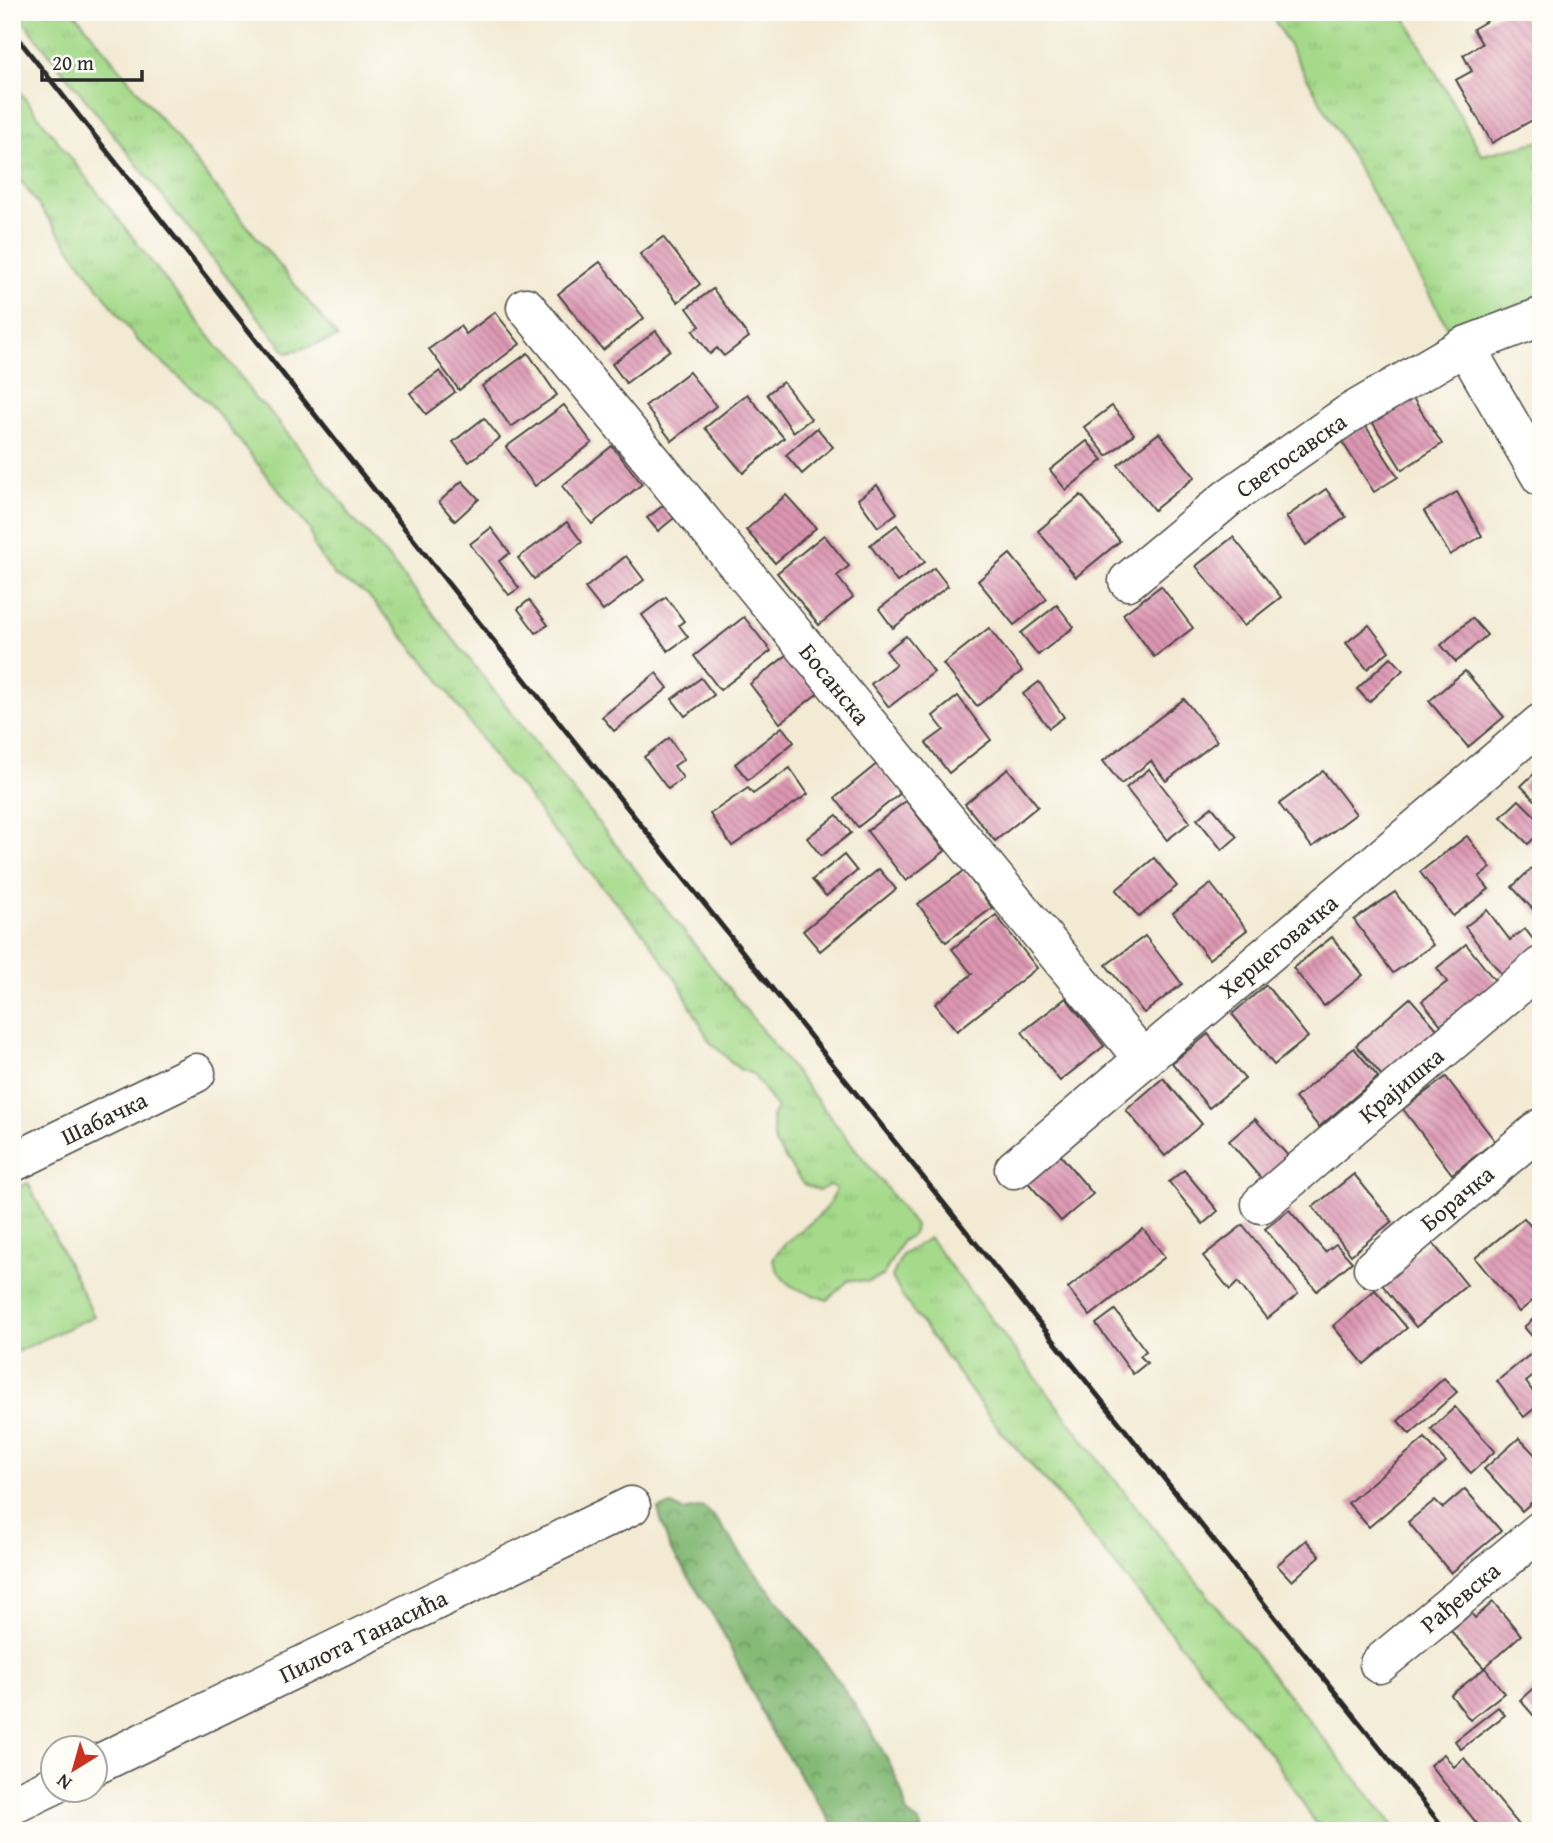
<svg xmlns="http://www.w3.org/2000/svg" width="1553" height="1843" viewBox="0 0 1553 1843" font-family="'Gentium Book Plus',serif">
	<defs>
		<pattern id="grass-tufts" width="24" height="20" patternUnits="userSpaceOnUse" patternTransform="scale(1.75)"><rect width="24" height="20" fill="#a5da8a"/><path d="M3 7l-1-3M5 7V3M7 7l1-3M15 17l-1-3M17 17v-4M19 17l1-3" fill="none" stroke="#8ebb77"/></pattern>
		<pattern id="forest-crowns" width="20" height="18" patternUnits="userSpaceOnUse" patternTransform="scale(1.75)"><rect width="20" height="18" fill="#84ba76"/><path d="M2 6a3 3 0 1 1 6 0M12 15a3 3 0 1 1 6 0" fill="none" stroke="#6c9761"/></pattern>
		<pattern id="building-back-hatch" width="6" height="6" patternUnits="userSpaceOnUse" patternTransform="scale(1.75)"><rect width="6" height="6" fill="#dd97b2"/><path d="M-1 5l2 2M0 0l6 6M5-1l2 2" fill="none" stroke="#b37b91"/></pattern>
	</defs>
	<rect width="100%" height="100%" fill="#fdfcf7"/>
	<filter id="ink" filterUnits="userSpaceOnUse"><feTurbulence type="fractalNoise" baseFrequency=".0143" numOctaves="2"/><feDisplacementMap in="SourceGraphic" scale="14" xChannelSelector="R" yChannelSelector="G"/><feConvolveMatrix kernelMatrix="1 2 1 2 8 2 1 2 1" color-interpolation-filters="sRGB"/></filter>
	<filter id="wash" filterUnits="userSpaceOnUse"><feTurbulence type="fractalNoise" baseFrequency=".00686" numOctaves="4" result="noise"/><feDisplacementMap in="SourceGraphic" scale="28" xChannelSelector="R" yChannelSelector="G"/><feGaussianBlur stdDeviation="1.57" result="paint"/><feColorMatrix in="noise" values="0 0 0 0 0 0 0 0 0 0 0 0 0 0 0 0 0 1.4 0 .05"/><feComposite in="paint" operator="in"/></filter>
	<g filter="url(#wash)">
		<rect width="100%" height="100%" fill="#f3ead3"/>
		<g fill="url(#grass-tufts)" stroke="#68825a" stroke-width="2">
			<path d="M16,12H74L338,338L287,353Z"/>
			<path d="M1270,12H1402L1482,155L1541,141V295L1451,333Z"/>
			<path d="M12,82L244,381L255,399L267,408L345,506L350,517L370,536L417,593L888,1190L915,1226L913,1234L902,1241L883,1276L867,1282L849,1280L827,1300C802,1290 782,1290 773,1259C789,1231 829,1220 836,1188L829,1185L819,1191L803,1184L775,1144L772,1116L777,1109L753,1074L739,1069L709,1041L678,982L644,934L549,826L522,788L504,771L436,675L367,594L335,576L315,549L310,530L210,404L137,340L12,169Z"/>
			<path d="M28,1183L94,1316L12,1354V1191Z"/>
			<path d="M929,1238L1101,1463L1398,1831H1328L1315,1822L1275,1760L1052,1488L997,1427L902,1296L892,1277L902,1255Z"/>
		</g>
		<path fill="url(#forest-crowns)" stroke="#587250" stroke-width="2" d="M672,1505L683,1511L703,1507C723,1522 733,1546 749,1565C790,1615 901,1753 906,1812L919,1823L922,1831H837L772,1733L719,1625L669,1547L658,1509Z"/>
		<g id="blocks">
			<g fill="url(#building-back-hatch)">
				<path d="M1502,12H1541V115L1492,143L1456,80L1472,71L1463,55L1482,44L1473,29Z"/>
				<path d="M663,237L700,284L678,302L640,254Z"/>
				<path d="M600,262L644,318L603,350L558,294Z"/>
				<path d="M713,289L749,337L724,356L717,348L710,354L693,331L700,326L687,308Z"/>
				<path d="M495,312L520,344L459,390L429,349L460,326L466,334Z"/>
				<path d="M656,331L670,350L626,383L612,364Z"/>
				<path d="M528,353L557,395L511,427L482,386Z"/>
				<path d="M440,371L455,392L426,414L410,393Z"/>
				<path d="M689,372L716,406L672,441L645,406Z"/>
				<path d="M783,382L811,419L793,432L767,394Z"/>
				<path d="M747,394L784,438L743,473L705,428Z"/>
				<path d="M1411,395L1442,444L1402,470L1371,420Z"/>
				<path d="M564,405L592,443L535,486L506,447Z"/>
				<path d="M1112,406L1134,434L1107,456L1084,427Z"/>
				<path d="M484,418L500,438L469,462L453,442Z"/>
				<path d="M1365,425L1398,477L1374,492L1341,440Z"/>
				<path d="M817,428L833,447L802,474L786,455Z"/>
				<path d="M1159,433L1195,477L1154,510L1118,465Z"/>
				<path d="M1087,441L1103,460L1066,490L1050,470Z"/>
				<path d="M612,446L642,484L592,524L562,486Z"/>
				<path d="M462,481L479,499L455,521L439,502Z"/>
				<path d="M877,485L897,513L878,527L858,499Z"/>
				<path d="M1326,489L1346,517L1306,545L1286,517Z"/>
				<path d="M1457,492L1482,536L1450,555L1424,511Z"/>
				<path d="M786,495L816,528L775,563L746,530Z"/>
				<path d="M1081,495L1120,541L1076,577L1038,531Z"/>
				<path d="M669,501L679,514L658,531L647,518Z"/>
				<path d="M567,522L582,542L534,579L518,558Z"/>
				<path d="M897,525L925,562L897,582L870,545Z"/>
				<path d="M491,528L510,553L499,561L519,588L509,595L470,544Z"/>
				<path d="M824,535L849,566L837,576L853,597L819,625L777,573Z"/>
				<path d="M1233,537L1281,597L1244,626L1196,566Z"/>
				<path d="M1010,554L1047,599L1014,625L978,581Z"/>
				<path d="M626,556L644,580L603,611L585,588Z"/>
				<path d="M934,568L948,586L893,628L879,609Z"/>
				<path d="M1161,586L1193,628L1154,657L1123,614Z"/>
				<path d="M666,597L684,621L679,625L688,637L668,651L642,615Z"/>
				<path d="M529,600L548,625L536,633L518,609Z"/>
				<path d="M1057,605L1074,627L1038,655L1021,633Z"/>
				<path d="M744,617L771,651L720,690L694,656Z"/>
				<path d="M1472,618L1487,635L1456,662L1441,645Z"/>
				<path d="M1369,625L1389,651L1367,669L1346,643Z"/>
				<path d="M989,628L1022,671L977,706L943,664Z"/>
				<path d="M906,636L934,672L889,707L871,684L896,664L886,651Z"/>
				<path d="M792,651L822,690L780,723L750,684Z"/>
				<path d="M1391,657L1403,670L1369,702L1357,689Z"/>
				<path d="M1465,671L1504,717L1468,747L1429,701Z"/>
				<path d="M656,673L668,688L614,731L602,717Z"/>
				<path d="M701,678L714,695L685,716L672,699Z"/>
				<path d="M1039,682L1064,717L1049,728L1023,694Z"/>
				<path d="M958,696L991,740L949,773L926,743L944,730L933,716Z"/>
				<path d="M1184,699L1217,741L1166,781L1151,761L1121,784L1103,761Z"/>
				<path d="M782,727L794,742L748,780L735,764Z"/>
				<path d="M669,738L684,759L674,766L683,778L668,789L644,757Z"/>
				<path d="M878,763L902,792L858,827L835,798Z"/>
				<path d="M1541,767V806L1521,786Z"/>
				<path d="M790,768L808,794L732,846L710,814L748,788L753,794Z"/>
				<path d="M1008,769L1038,806L995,841L965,804Z"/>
				<path d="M1149,769L1190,822L1167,840L1126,788Z"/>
				<path d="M1323,771L1356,814L1312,847L1279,804Z"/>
				<path d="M1519,800L1541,822V832L1528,844L1501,817Z"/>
				<path d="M906,801L945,851L906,881L867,831Z"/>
				<path d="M1212,807L1237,837L1222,850L1197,819Z"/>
				<path d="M837,815L851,833L821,856L807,838Z"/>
				<path d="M1467,836L1491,868L1479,877L1489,889L1453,916L1420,872Z"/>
				<path d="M844,855L857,871L826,896L812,880Z"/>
				<path d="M1154,858L1177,886L1139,917L1116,890Z"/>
				<path d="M1533,867L1541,875V918L1512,887Z"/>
				<path d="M879,869L896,889L820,951L803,931Z"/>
				<path d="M964,871L992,908L946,942L918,904Z"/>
				<path d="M1211,884L1247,930L1209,959L1173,913Z"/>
				<path d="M1395,892L1433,945L1393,973L1354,920Z"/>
				<path d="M1487,910L1510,940L1525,929L1539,947L1502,975L1465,927Z"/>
				<path d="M996,915L1037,968L957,1031L935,1004L972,974L952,949Z"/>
				<path d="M1145,936L1182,984L1144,1013L1106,965Z"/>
				<path d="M1332,937L1363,975L1324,1006L1293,968Z"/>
				<path d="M1466,944L1496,982L1441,1025L1422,1001L1447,982L1437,968Z"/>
				<path d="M1266,985L1308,1037L1274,1065L1232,1014Z"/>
				<path d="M1066,998L1104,1046L1060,1081L1022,1032Z"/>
				<path d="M1410,998L1437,1029L1382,1076L1356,1045Z"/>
				<path d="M1208,1034L1245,1079L1209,1108L1172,1063Z"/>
				<path d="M1354,1048L1378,1077L1319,1127L1295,1098Z"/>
				<path d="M1446,1077L1495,1141L1452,1174L1403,1109Z"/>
				<path d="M1163,1078L1202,1124L1165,1156L1126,1110Z"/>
				<path d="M1255,1119L1290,1158L1263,1181L1229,1141Z"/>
				<path d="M1057,1151L1093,1194L1061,1221L1025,1179Z"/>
				<path d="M1184,1170L1218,1211L1203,1224L1169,1182Z"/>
				<path d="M1354,1174L1392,1221L1351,1255L1313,1207Z"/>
				<path d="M1289,1210L1325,1252L1336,1244L1352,1262L1317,1291L1265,1229Z"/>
				<path d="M1524,1218L1541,1239V1294L1519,1312L1475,1258Z"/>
				<path d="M1243,1225L1298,1294L1267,1319L1238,1282L1230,1290L1203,1256Z"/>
				<path d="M1143,1229L1165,1257L1090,1316L1068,1288Z"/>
				<path d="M1431,1241L1467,1285L1416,1327L1380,1282Z"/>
				<path d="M1375,1290L1407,1328L1364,1364L1333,1326Z"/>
				<path d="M1115,1310L1146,1351L1140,1356L1147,1363L1133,1374L1096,1324Z"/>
				<path d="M1541,1312V1338L1537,1342L1524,1327Z"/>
				<path d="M1541,1346V1370L1526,1382L1541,1403L1524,1417L1497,1381Z"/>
				<path d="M1444,1378L1457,1392L1410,1434L1398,1421Z"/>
				<path d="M1455,1407L1495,1451L1471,1473L1431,1429Z"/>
				<path d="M1425,1438L1446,1462L1369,1527L1348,1503Z"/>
				<path d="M1519,1438L1541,1461V1494L1522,1511L1484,1469Z"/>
				<path d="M1465,1489L1501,1531L1451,1573L1408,1522L1435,1500L1443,1508Z"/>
				<path d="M1306,1540L1320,1556L1292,1581L1277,1565Z"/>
				<path d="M1493,1602L1521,1635L1484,1668L1451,1631L1471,1613L1475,1618Z"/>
				<path d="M1485,1668L1504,1693L1470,1720L1451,1695Z"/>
				<path d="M1541,1681V1724L1520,1700Z"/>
				<path d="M1498,1707L1505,1715L1461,1749L1455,1741Z"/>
				<path d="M1444,1754L1454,1767L1464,1758L1520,1826L1514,1831H1483L1430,1765Z"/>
			</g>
		</g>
	</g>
	<g filter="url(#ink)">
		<use href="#blocks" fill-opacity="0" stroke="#494844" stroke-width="2"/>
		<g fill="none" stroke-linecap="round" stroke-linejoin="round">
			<defs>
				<g id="minor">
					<path d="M526,307L1144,1060"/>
					<path d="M1465,346L1541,477"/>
					<path d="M1128,581L1228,498L1347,415L1465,346L1541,317"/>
					<path d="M12,1163L196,1073"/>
					<path d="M1014,1169L1541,723"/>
					<path d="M1261,1204L1541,966"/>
					<path d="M1373,1268L1541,1128"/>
					<path d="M1379,1664L1541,1530"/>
					<path d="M94,1766L631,1506"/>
					<path d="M12,1805L52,1786"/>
				</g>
			</defs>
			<use href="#minor" stroke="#494844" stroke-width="41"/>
			<use href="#minor" stroke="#fff" stroke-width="38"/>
			<path stroke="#2b2b2b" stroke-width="5" d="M12,31L466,606L1446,1831"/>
		</g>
	</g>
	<g text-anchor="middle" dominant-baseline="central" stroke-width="5" stroke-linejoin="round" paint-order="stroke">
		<g font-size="24" fill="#2b2b2b" stroke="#fdfcf7">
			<text transform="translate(1291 455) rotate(-35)">Светосавска</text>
			<text transform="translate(835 684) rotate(51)">Босанска</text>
			<text transform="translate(1278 946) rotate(-40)">Херцеговачка</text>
			<text transform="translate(1401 1085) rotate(-40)">Крајишка</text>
			<text transform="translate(104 1118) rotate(-26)">Шабачка</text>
			<text transform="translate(1457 1198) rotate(-40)">Борачка</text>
			<text transform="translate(1460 1597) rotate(-40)">Рађевска</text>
			<text transform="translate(363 1636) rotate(-26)">Пилота Танасића</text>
		</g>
	</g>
	<rect width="1553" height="1843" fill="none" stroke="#fdfcf7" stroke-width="42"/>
	<g transform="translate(74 1769) rotate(217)"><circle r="33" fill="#fdfcf7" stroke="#a9a8a5" stroke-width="2"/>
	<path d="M0-5L12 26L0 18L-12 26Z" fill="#c8321e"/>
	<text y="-10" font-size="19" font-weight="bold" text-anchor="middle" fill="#2b2b2b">N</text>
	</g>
	<path d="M42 70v10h100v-10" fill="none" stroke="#2b2b2b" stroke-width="3.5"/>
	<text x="52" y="70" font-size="21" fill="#2b2b2b" stroke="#fdfcf7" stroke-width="5" paint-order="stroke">20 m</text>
</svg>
